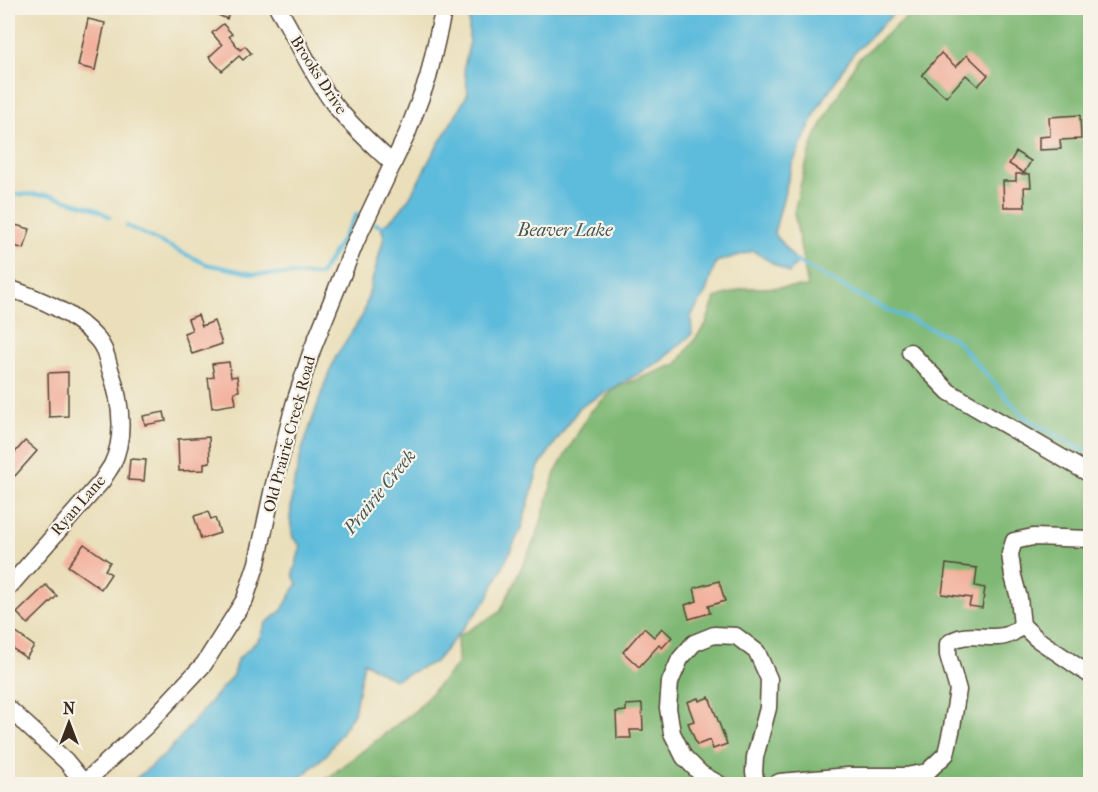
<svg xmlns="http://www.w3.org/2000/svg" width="1098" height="792" viewBox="0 0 1098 792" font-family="'IM FELL French Canon',serif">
	<rect width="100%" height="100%" fill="#f7f3e8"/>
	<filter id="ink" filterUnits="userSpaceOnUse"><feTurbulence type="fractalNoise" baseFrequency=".0167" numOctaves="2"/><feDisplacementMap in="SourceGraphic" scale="12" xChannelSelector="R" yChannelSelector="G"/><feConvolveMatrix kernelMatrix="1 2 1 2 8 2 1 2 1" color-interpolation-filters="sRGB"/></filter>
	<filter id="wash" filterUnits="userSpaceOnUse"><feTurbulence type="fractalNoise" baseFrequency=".008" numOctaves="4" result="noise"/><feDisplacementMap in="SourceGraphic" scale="24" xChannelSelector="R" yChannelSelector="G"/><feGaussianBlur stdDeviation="1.35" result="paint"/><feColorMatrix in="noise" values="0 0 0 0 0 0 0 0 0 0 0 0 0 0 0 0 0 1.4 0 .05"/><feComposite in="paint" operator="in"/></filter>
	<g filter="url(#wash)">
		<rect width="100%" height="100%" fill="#eadfba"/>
		<path fill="#7fb875" stroke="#5d714a" stroke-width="1.5" d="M917,8H1090V784H320L417,709L458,663L457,637L500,612L537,535L555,473L590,412L617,387L677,364L706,324L715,298L745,288L808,287L794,212L804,171L815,137L857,60Z"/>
		<path fill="#5dbbdb" stroke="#4c727c" stroke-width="1.5" d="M475,8H899L853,54L818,108L792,165L774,233L797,262L789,273L753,251L716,262L705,294L691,316L692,334L661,361L580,407L539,466L521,529L486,601L435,662L394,680L364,662L354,713L327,754L293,784H129L166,754L233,675L237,660L259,639L265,624L282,610L297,584L293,574L301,546L293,538L290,519L293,487L302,450L325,383L336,356L363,315L384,237L381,227C407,212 418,180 432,155C444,134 457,114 468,93L464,67L469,45V21Z"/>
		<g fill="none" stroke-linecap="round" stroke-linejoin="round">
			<g stroke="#5dbbdb" stroke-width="4">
				<path d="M8,194L50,195L94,208L110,217"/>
				<path d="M375,224L385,227"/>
				<path d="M127,226L206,264L254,274L320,275L357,214L358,215"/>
				<path d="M794,260L881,307L955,339L1024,417L1090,454"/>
			</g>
		</g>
		<g id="blocks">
			<g fill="#f2b09b">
				<path d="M216,8H231L227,19L214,13Z"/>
				<path d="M88,19L105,23L95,70L78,66Z"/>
				<path d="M223,24L232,34L229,36L240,50L245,46L251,53L243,60L239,56L222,71L209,57L222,45L212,33Z"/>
				<path d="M941,53L956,67L967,55L988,75L978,86L966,75L946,97L922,75Z"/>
				<path d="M1080,115L1081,139L1060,140L1061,149L1039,150V137L1050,136L1049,117Z"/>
				<path d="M1016,152L1031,161L1024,173L1009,164Z"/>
				<path d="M1016,174H1030L1031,187H1024L1025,207H1004L1003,181H1016Z"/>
				<path d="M8,223L30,229L24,249L8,244Z"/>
				<path d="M198,315L202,326L214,321L222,344L192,354L184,333L192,330L188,319Z"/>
				<path d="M229,362L231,377L237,376L239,391L234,392L236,404L212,408L208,378L214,377L212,364Z"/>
				<path d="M68,372V416L49,417L48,373Z"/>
				<path d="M164,412L166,421L145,425L143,416Z"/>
				<path d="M209,437L210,462L204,463V470L179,471L178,439Z"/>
				<path d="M25,441L37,451L15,476L8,470V455L10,458Z"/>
				<path d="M130,459L146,460L144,481L128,480Z"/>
				<path d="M208,512L211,519L215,518L220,533L201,539L194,516Z"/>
				<path d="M84,544L110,562L105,570L111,574L101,589L68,566Z"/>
				<path d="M946,564L977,568L975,586L985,588L982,608L969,606L971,598L942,594Z"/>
				<path d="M719,581L725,601L708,606L710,613L689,619L685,605L697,601L694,588Z"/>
				<path d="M46,585L57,596L28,624L17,613Z"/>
				<path d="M644,628L654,637L662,628L672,637L662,648L659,645L639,667L623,652Z"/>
				<path d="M15,632L34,646L26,658L8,645V642Z"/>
				<path d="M709,697L727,744L713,749L710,740L697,745L688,723L694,721L687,702L698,698L699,701Z"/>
				<path d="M642,704L643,730H630L631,738H617L616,712L626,711V705Z"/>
			</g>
		</g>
	</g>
	<g filter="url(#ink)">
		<use href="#blocks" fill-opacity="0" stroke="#554535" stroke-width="1.5"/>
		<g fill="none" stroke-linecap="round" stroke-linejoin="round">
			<defs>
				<g id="minor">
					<path d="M278,8C297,39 312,75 334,104C351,126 373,145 393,164"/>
					<path d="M8,288C41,299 75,313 98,340C104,347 107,357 109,366C120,397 127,434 112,465C109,470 105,475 102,481L8,588"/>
					<path d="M910,352L949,392L1090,474"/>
					<path d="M1022,625L1019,598L1013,576L1010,554L1014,541L1033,537L1090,539"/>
					<path d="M1022,625L1037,639L1090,675"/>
					<path d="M8,708L66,761L84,783"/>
					<path d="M83,784L147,725L204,664L245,599L257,563L273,488L294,405L312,350L356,241L407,134L428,78L444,8"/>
					<path d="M719,784L701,774L684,757L672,733L668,708L670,682L680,659L694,643L714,635L736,636L757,652L769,679L768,708L755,757L754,772L756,784"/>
					<path d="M776,784L780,782L848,776H906L927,772L946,754L952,727L958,690L948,655V644C966,628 992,643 1010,634C1015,632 1019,628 1022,625"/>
				</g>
			</defs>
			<use href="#minor" stroke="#554535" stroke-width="19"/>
			<use href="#minor" stroke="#fff" stroke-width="16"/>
		</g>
	</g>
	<g text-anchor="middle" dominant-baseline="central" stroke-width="4.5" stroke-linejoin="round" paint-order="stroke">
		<g font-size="16" fill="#3b2a1e" stroke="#f7f3e8">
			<text transform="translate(319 75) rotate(57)">Brooks Drive</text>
			<text transform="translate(289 434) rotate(-75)">Old Prairie Creek Road</text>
			<text transform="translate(78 505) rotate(-49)">Ryan Lane</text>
		</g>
		<g font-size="18" font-style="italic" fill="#455657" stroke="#f7f3e8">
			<text x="565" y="230">Beaver Lake</text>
			<text transform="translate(380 492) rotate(-51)">Prairie Creek</text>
		</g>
	</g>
	<rect width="1098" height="792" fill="none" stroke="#f7f3e8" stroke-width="30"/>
	<g transform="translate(69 723)" stroke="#f7f3e8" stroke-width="4.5" paint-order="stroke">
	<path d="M0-4.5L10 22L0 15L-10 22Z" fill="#3b2a1e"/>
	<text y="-9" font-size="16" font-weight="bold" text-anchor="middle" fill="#3b2a1e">N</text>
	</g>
</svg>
